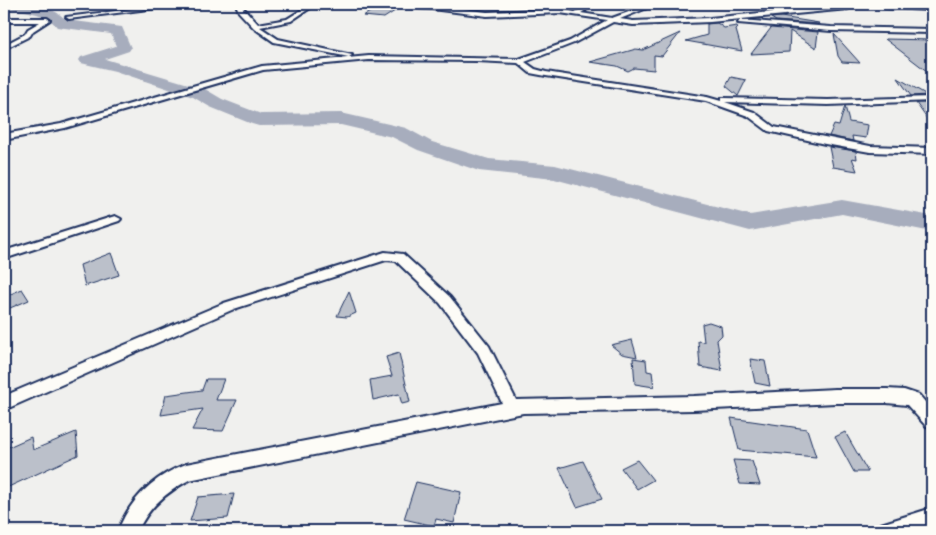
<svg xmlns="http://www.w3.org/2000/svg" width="936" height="535" viewBox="0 0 936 535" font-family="Dekko,sans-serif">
	<rect width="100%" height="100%" fill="#f0f0ee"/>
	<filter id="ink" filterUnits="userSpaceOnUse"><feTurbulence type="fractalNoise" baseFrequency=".02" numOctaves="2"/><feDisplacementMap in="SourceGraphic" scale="10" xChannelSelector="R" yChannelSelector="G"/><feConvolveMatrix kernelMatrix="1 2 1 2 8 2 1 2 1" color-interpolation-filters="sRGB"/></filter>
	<g filter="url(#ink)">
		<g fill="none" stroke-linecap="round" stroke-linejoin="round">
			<path fill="#a7adbd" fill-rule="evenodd" d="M4,4C24,4 52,4 66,20L122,27L131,48L129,51L105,59L205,89L222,99L261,114L341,113L406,128L432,142L489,159L555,165L750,215L842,200L932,216V232L842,214L750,231L554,179L479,171L418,150L392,137L341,125L259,126L252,124L210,107L193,97L115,71L81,63L79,60L81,57L116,46L111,34L57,27C45,11 22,12 4,7Z"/>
		</g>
		<g fill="#bbc0ca" stroke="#1b2f5e">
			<path d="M382,5L386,8L398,9L384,18L363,16Z"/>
			<path d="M781,17L819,23L818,24L776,21L771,18Z"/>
			<path d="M717,23L724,28L737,26L738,28L736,30L742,51L686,41L707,35V24Z"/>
			<path d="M771,28L818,32L816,48L790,31L789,52L751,54Z"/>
			<path d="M680,33L662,56L654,55V70L634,68L628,71L617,66L590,62L636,49L643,50Z"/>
			<path d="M834,34L860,63L842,62L838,56Z"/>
			<path d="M885,39L932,40V75Z"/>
			<path d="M731,77L746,80L738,96L726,86Z"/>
			<path d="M898,78L927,95L911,96Z"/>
			<path d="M916,103H932V126Z"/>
			<path d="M845,106L849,122L868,125L866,138L852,136L853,141L829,136L834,125L839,126Z"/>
			<path d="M829,147L856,151L857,159L852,158L857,171L833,167Z"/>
			<path d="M111,253L119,275L85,286L80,265Z"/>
			<path d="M22,289L29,300L10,308L4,297Z"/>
			<path d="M349,291L356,313L347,317L337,316Z"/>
			<path d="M709,322L721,326L722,335L717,340L722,371L700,367L698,341L704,342L702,324Z"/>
			<path d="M632,340L637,357L622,354L611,345Z"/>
			<path d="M399,353L410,402L402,404L399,394L373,400L370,380L392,376L386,357Z"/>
			<path d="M633,358L646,360L647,371L652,372L654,387L635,384Z"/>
			<path d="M750,359L765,361L770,386L755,383Z"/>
			<path d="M206,379H224L216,400H237L223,431L192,430L203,409L161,415L166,395L202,390Z"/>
			<path d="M731,418L807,429L816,457L739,450Z"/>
			<path d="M76,432L78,455L4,489V449L31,437L33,450Z"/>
			<path d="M845,432L868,472H854L835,437Z"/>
			<path d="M637,460L653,480L637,489L621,468Z"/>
			<path d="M733,460L752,461L760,485L740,484Z"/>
			<path d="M583,461L602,499L577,507L559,468Z"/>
			<path d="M416,482L461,492L454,523L436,519L434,526L404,519Z"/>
			<path d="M234,494L228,518L190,521L198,497Z"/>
		</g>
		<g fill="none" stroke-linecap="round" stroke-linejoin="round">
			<defs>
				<g id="minor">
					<path d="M173,4H188L69,19L66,17Z"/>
					<path d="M236,4H240L258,24L287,19L311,4H316L291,21L260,27L278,39L352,55L349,57L274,42L254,28L239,12Z"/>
					<path d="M384,4L432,5L487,12L560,9L575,12L590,4H595L581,13L612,18L651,4H657L620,19L633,21L710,18L851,4L848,9L710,22L633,25L613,22L574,43L525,62L535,69L546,72L707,97L721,101V98H724L828,100L932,97V101L828,105L725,102L754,112L774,127L870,146L932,148V154L870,152L825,144L768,131L748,116L706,101L546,76L530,73L518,63L477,61L369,60L263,70L65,128L4,140V134L61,124L262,66L369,56L519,59L570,41L607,20L560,13L487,16L432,9L386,6Z"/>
					<path d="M878,4L932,6V10L886,8Z"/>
					<path d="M4,18H47L50,20L33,31L30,36L4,49V45L25,34L28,29L40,22H4Z"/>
					<path d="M740,20L831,27L932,29V33L831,31L738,23Z"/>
					<path d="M115,216L121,219L119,221L4,259V251Z"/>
					<path d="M385,252L403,254L450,297L489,346L516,400L694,396L835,389H887L904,390L919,395L932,410V428L926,426L907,405L887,403H835L694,410L523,413L189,480C167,492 148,507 138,531H118C130,499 154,476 186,464L502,403L478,353L440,303L396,261L386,260L234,309L4,410V396L224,303Z"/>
					<path d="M932,508V528L920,531H878L881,524Z"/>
				</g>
			</defs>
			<use href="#minor" stroke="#1b2f5e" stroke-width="4"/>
			<use href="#minor" fill="#fdfcf7" fill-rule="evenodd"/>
		</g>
	</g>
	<rect width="936" height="535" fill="none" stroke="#fdfcf7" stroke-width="20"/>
	<rect x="10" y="10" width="916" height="515" fill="none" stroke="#1b2f5e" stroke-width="2" filter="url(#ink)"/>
</svg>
